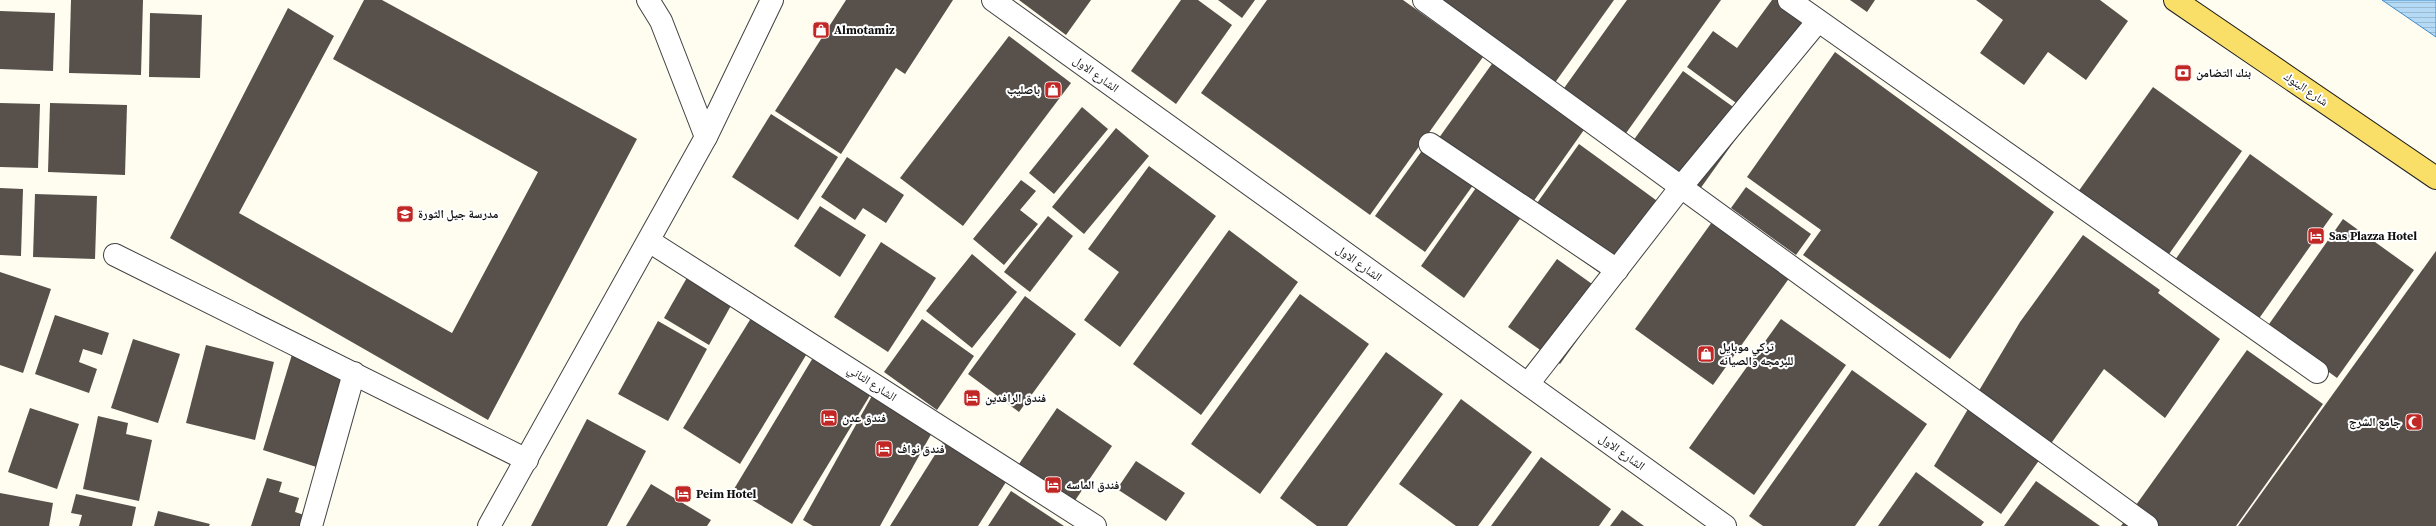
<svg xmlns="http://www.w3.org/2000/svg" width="2436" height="526" viewBox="0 0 2436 526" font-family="'Source Serif 4','Noto Naskh Arabic',serif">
	<defs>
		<pattern id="water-rules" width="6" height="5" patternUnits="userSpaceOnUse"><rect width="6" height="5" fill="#b5daf6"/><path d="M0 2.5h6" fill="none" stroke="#9abad2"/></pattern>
	</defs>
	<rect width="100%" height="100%" fill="#fffdf0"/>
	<path fill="url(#water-rules)" stroke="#3b8bce" d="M2382,0H2436V37Z"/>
	<g fill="#57504b">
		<path d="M71,0H143L141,75L69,73Z"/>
		<path d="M364,0H382L637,139L488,420L170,238L288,8L334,36L239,213L452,333L538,172L333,59Z"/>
		<path d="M846,0H953L905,74L896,68L841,154L775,111Z"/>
		<path d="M1019,0H1091L1066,35Z"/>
		<path d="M1181,0H1198L1232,25L1176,104L1131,71Z"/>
		<path d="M1218,0H1255L1242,18Z"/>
		<path d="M1267,0H1403L1483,57L1370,215L1201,93Z"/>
		<path d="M1436,0H1614L1554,84Z"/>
		<path d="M1627,0H1721L1624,136L1562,91Z"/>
		<path d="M1772,0H1791L1821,21L1754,116L1687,67L1713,31L1737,48Z"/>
		<path d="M1850,0H1875L1867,12Z"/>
		<path d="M1976,0H2100L2128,21L2086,80L2048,52L2024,85L1980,53L2003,20Z"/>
		<path d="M0,11L55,13L53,71L0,69Z"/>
		<path d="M150,13L202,15L200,78L149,77Z"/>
		<path d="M1009,36L1071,83L963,226L900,178Z"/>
		<path d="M1835,52L2054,212L1950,359L1803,255L1821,230L1747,177Z"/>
		<path d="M1494,61L1586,127L1528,209L1436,142Z"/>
		<path d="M1683,71L1750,119L1695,196L1628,148Z"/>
		<path d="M2153,87L2242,151L2162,264L2073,199Z"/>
		<path d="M0,103L40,104L38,168L0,167Z"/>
		<path d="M50,103L127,105L125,175L48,172Z"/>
		<path d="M1082,107L1108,129L1054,194L1029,173Z"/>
		<path d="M771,114L838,157L798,220L732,177Z"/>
		<path d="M1116,128L1149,156L1084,234L1052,207Z"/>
		<path d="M1579,144L1671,211L1618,286L1525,220Z"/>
		<path d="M1426,145L1476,181L1425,252L1375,216Z"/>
		<path d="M2250,154L2333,214L2253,327L2170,267Z"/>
		<path d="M847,157L904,195L886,223L863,208L855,220L821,197Z"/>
		<path d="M1149,166L1216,216L1120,347L1084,320L1119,272L1088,249Z"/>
		<path d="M1021,180L1036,191L1020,210L1038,224L1004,265L973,239Z"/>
		<path d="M1478,185L1522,216L1464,298L1421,266Z"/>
		<path d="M1746,187L1811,234L1796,255L1731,208Z"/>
		<path d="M0,188L23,189L21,256L0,255Z"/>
		<path d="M35,194L97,196L95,259L33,257Z"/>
		<path d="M820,206L866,235L840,277L794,246Z"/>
		<path d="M1048,216L1073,236L1030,292L1004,272Z"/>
		<path d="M2343,219L2414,270L2337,378L2267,327Z"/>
		<path d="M1712,222L1790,277L1713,385L1635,329Z"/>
		<path d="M1229,230L1298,282L1201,415L1133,364Z"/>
		<path d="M2083,235L2160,290L2158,293L2220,339L2165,418L2104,369L2001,514L1934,466L2020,322Z"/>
		<path d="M881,242L936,278L888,352L834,317Z"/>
		<path d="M2436,251V526H2238L2279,469Z"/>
		<path d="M972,254L1017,292L972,348L926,311Z"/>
		<path d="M1557,259L1609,296L1560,364L1508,327Z"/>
		<path d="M693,267L738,293L709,345L664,318Z"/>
		<path d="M0,272L51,289L23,373L0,365Z"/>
		<path d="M1300,294L1369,344L1260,494L1191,444Z"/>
		<path d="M1025,296L1076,334L1019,412L968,374Z"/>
		<path d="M758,307L814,342L740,464L683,428Z"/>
		<path d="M55,315L109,333L102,355L83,349L79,362L97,369L89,393L35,374Z"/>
		<path d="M922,319L974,356L937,410L884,372Z"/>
		<path d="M1781,319L1846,365L1754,495L1689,448Z"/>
		<path d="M658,321L707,349L668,421L618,394Z"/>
		<path d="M133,339L180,354L158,423L111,408Z"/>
		<path d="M206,345L274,362L255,440L186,423Z"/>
		<path d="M294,348L361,370L329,471L263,450Z"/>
		<path d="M2247,350L2323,404L2236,526H2121Z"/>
		<path d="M1386,352L1443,394L1347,526H1317L1280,498Z"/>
		<path d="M814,356L872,392L792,524L734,489Z"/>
		<path d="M1852,370L1927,424L1855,526H1763L1749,516Z"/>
		<path d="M873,394L934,429L880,526H813L803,520Z"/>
		<path d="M1461,399L1532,452L1478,526H1456L1399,484Z"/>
		<path d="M30,408L79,424L57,489L8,472Z"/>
		<path d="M1057,408L1112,446L1074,502L1019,464Z"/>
		<path d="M98,416L128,423L126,434L152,440L139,501L83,489Z"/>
		<path d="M587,419L646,451L607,526H531Z"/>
		<path d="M943,442L1006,482L978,526H890Z"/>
		<path d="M1541,457L1611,509L1599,526H1491Z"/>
		<path d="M1136,461L1185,493L1166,521L1117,489Z"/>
		<path d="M1916,472L1984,522L1981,526H1878Z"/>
		<path d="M267,478L282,482L279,492L299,498L295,512L319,520L317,526H251Z"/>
		<path d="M2036,481L2100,526H2004Z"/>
		<path d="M651,484L711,520L707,526H626Z"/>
		<path d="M1011,491L1064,526H988Z"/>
		<path d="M0,493L53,503L49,526H0Z"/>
		<path d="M76,494L136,507L132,526H79L82,515L71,513Z"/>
		<path d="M1622,510L1644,526H1610Z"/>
		<path d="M158,511L210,524L209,526H154Z"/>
	</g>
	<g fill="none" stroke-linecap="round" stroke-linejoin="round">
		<defs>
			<g id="minor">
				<path d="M648,0L661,21L706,137"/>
				<path d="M993,0L1725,526"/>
				<path d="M1424,0L2147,526"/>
				<path d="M1789,0L2317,372"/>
				<path d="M1430,144L1617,270"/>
				<path d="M649,241L1095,526"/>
				<path d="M115,255L527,460"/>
				<path d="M1528,384L1681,187L1818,21"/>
				<path d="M311,526L354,373"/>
				<path d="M489,526L706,137L772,0"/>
			</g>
			<path id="major" d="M2175,0L2436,178"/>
		</defs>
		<use href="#minor" stroke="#424242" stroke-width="24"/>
		<use href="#major" stroke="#202020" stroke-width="24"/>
		<use href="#minor" stroke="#fff" stroke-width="22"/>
		<use href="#major" stroke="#f9de67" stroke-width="22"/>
	</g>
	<defs>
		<symbol id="shop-square" viewBox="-11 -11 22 22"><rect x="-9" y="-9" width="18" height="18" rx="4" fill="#c02725" stroke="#fff"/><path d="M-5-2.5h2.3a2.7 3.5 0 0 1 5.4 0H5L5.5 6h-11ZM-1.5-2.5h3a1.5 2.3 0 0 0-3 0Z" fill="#fff"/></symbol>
		<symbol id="bank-square" viewBox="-11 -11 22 22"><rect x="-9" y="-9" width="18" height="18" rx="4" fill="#c02725" stroke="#fff"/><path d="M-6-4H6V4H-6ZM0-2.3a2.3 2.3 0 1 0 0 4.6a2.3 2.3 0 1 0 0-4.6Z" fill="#fff"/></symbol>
		<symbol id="school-square" viewBox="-11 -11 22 22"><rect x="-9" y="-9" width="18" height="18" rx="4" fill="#c02725" stroke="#fff"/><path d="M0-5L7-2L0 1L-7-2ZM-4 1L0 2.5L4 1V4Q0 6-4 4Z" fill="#fff"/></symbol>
		<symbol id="hotel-square" viewBox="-11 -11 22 22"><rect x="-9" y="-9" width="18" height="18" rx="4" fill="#c02725" stroke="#fff"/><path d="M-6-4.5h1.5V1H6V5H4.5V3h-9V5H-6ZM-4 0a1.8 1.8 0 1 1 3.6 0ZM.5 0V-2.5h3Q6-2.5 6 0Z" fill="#fff"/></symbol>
		<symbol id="mosque-square" viewBox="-11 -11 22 22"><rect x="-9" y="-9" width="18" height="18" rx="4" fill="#c02725" stroke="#fff"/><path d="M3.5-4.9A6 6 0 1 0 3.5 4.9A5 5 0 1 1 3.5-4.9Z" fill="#fff"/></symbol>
	</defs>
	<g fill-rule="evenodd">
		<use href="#shop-square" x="811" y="20" width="20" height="20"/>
		<use href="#bank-square" x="2173" y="63" width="20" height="20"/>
		<use href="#shop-square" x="1043" y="80" width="20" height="20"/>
		<use href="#school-square" x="395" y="204" width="20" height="20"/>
		<use href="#hotel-square" x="2306" y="226" width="20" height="20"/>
		<use href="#shop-square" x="1696" y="344" width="20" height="20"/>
		<use href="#hotel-square" x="962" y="388" width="20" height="20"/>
		<use href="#hotel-square" x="819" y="408" width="20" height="20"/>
		<use href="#mosque-square" x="2404" y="412" width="20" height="20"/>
		<use href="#hotel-square" x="874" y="439" width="20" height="20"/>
		<use href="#hotel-square" x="1043" y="475" width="20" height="20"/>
		<use href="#hotel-square" x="673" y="484" width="20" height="20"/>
	</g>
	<g text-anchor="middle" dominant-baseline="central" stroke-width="4" stroke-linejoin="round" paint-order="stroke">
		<g font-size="12" font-weight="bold" fill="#0f0f0f" stroke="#fff" text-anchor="start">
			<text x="834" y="30">Almotamiz</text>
			<text x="2196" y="73">بنك التضامن</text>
			<text x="1040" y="90" text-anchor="end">باصليب</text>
			<text x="418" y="214">مدرسة جيل الثورة</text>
			<text x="2329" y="236">Sas Plazza Hotel</text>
			<text x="1719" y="347">تركي موبايل<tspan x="1719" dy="14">للبرمجه والصيانه</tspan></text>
			<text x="985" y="398">فندق الرافدين</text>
			<text x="842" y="418">فندق عدن</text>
			<text x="2401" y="422" text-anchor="end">جامع الشرج</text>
			<text x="897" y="449">فندق نواف</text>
			<text x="1066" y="485">فندق الماسه</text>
			<text x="696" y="494">Peim Hotel</text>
		</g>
		<g font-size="12" fill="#0f0f0f" stroke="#fff">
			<text transform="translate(1096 74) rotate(36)">الشارع الاول</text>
			<text transform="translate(2306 89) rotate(34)">شارع البنوك</text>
			<text transform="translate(1359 263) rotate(36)">الشارع الاول</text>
			<text transform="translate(872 383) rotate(33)">الشارع الثاني</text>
			<text transform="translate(1622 452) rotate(36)">الشارع الاول</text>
		</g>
	</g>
</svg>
